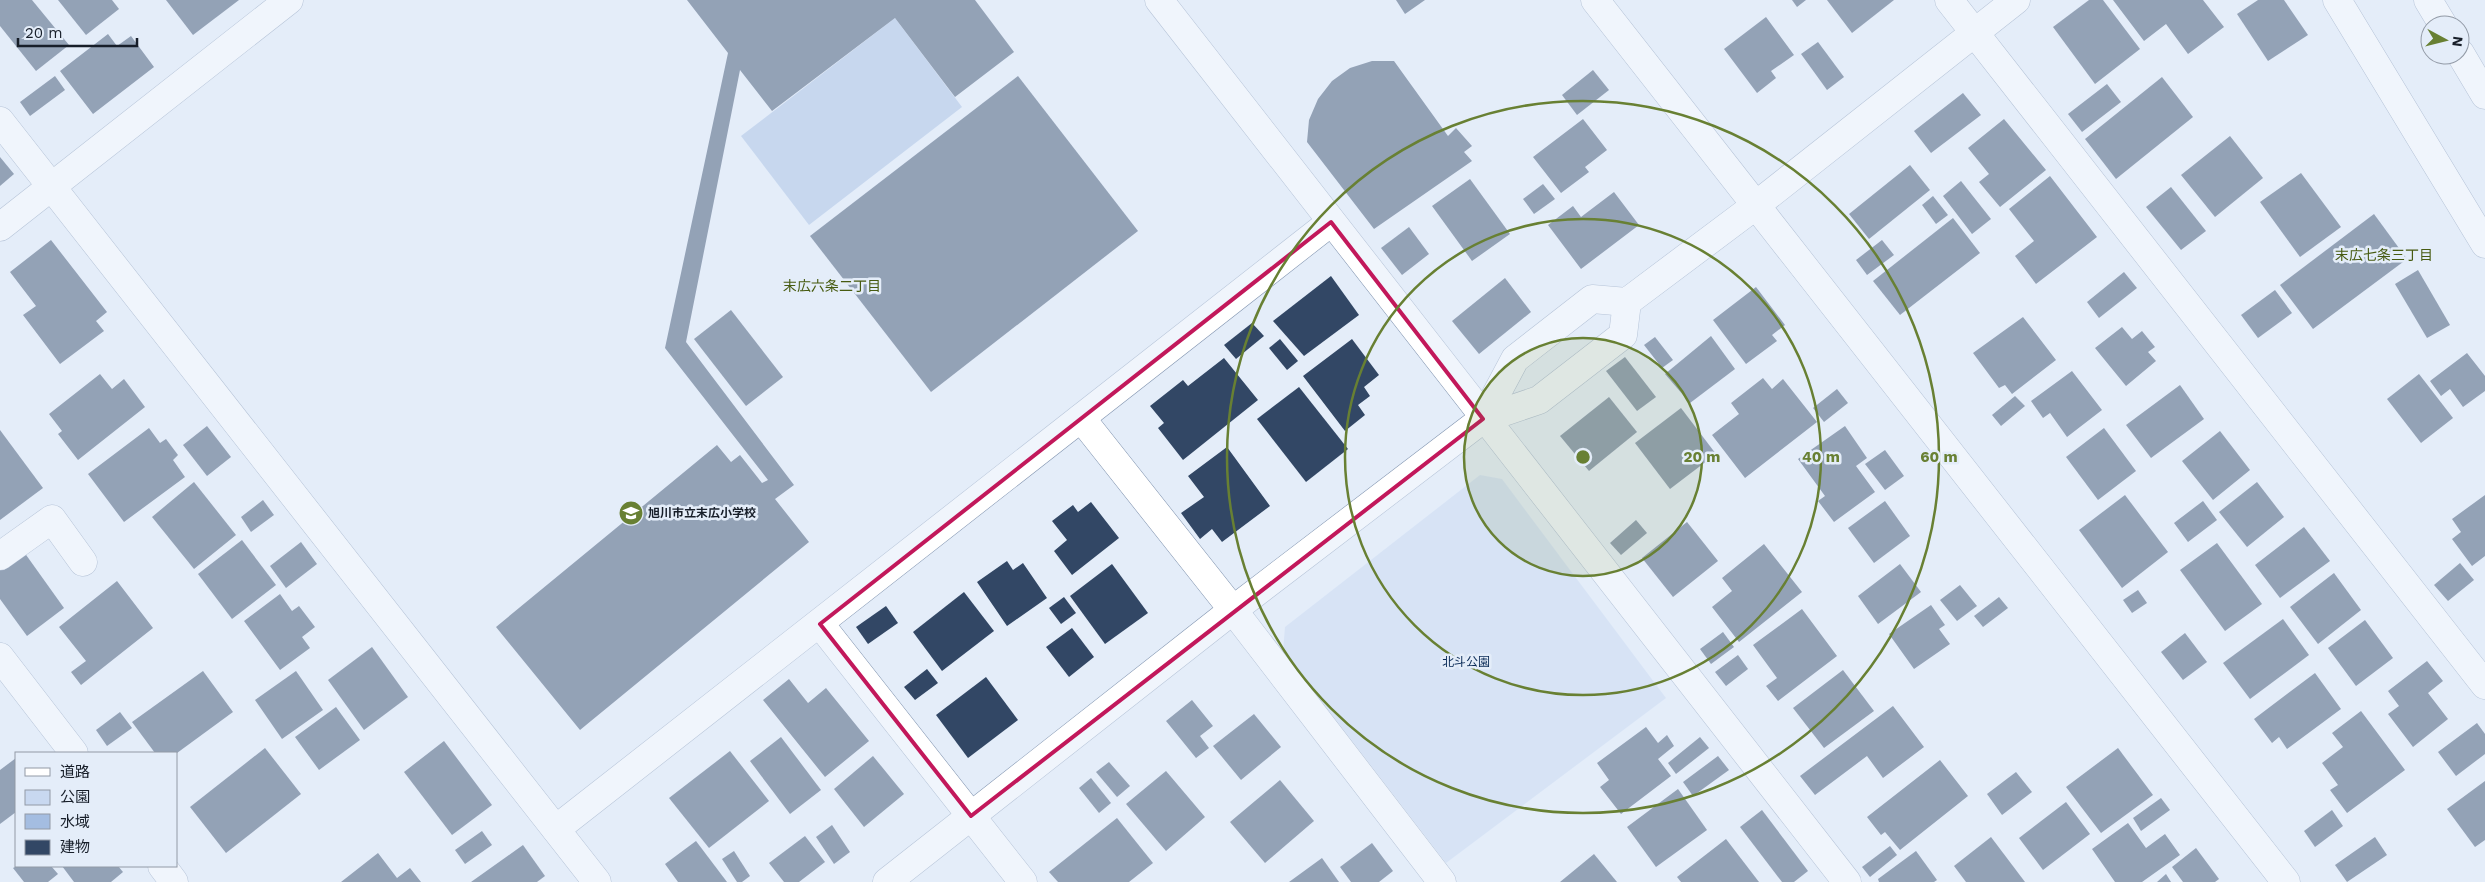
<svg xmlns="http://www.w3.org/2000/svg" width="2485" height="882" viewBox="0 0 2485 882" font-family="'Work Sans','Noto Sans JP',sans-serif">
	<rect width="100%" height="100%" fill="#e4edf9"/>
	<path fill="#c8d8f0" d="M1480,475L1502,479L1666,698L1446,863L1283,651L1285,627Z"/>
	<path fill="#a4bde1" d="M895,18L962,107L809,225L741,136Z"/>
	<g fill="#324765">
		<path d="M0,0H32L69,45L36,71L0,26Z"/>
		<path d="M58,0H112L119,9L86,35Z"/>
		<path d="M166,0H239L193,35Z"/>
		<path d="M687,0H975L1014,52L955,97L895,18L772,111L740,70L686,342L794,485L775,499L809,542L580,730L496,627L717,445L731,462L740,455L762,483L768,480L665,348L728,53Z"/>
		<path d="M1396,0H1425L1405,14Z"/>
		<path d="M1792,0H1806L1797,7Z"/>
		<path d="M1827,0H1894L1852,33Z"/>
		<path d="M2089,0H2103L2140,49L2095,84L2053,27Z"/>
		<path d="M2113,0H2203L2224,27L2188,54L2166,24L2144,41Z"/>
		<path d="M2258,0H2284L2308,35L2268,61L2237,14Z"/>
		<path d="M1766,17L1794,55L1771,71L1776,78L1757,93L1724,49Z"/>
		<path d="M108,34L117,46L131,36L154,67L93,114L60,71Z"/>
		<path d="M1818,42L1844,77L1827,90L1801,54Z"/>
		<path d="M1372,61H1394L1448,136L1456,128L1472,146L1464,152L1472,161L1374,229L1307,142L1309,120L1318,99L1332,81L1350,68Z"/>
		<path d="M1593,70L1609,90L1577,115L1562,95Z"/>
		<path d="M55,76L65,90L30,116L20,102Z"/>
		<path d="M1018,76L1138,231L931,392L810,236Z"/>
		<path d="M2162,77L2193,117L2116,179L2085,139Z"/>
		<path d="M2107,84L2121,102L2082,132L2068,114Z"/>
		<path d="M1963,93L1981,115L1931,153L1914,131Z"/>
		<path d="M1583,119L1607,150L1585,167L1589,172L1561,193L1533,157Z"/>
		<path d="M2004,119L2046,170L2000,207L1979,182L1989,174L1968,148Z"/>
		<path d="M2230,136L2263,178L2215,217L2181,175Z"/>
		<path d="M0,157L14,174L0,186Z"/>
		<path d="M1910,165L1930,190L1869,239L1849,214Z"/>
		<path d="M2301,173L2341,227L2300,257L2260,202Z"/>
		<path d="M2050,176L2097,237L2036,284L2015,256L2034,241L2009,209Z"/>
		<path d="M1470,179L1510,234L1472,261L1432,206Z"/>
		<path d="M1961,181L1991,219L1972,234L1943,196Z"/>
		<path d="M1543,184L1555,199L1534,214L1523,199Z"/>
		<path d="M2171,187L2206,231L2181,250L2146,207Z"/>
		<path d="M1614,192L1639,225L1581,269L1548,225L1573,206L1581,217Z"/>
		<path d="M1933,196L1948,215L1936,224L1922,205Z"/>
		<path d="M2374,214L2407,259L2313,329L2280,285Z"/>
		<path d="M1953,218L1980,253L1900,315L1873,281Z"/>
		<path d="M1409,227L1429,254L1402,275L1381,248Z"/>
		<path d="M51,240L107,312L96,321L104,331L60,364L23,315L36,306L10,272Z"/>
		<path d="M1882,240L1894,255L1867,275L1856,260Z"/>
		<path d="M2418,270L2450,325L2427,338L2395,284Z"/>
		<path d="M2124,272L2137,288L2099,318L2087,302Z"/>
		<path d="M1331,276L1359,315L1304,356L1273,321Z"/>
		<path d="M1505,278L1531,312L1479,354L1452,321Z"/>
		<path d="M1756,287L1785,325L1772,335L1777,341L1746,364L1713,320Z"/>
		<path d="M2275,290L2292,313L2258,338L2241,315Z"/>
		<path d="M731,310L783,377L746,406L694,339Z"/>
		<path d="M2023,317L2056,360L2012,394L2005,385L1999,388L1973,353Z"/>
		<path d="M1252,323L1264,336L1236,359L1224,345Z"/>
		<path d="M2122,327L2132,339L2142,331L2155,347L2148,352L2156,361L2126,386L2095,348Z"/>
		<path d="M1711,336L1735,369L1690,403L1665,374Z"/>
		<path d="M1655,337L1673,360L1662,368L1644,345Z"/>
		<path d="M1280,339L1298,361L1287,370L1269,348Z"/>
		<path d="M1352,339L1379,375L1364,387L1370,396L1358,405L1365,415L1345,431L1303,376Z"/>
		<path d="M2467,353L2485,376V391L2463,407L2450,389L2441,396L2430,381Z"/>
		<path d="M1625,357L1656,397L1637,411L1606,371Z"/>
		<path d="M1224,358L1258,400L1183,460L1158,428L1164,423L1150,406L1183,380L1188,386Z"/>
		<path d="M2072,371L2102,410L2067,437L2050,413L2043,418L2031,401Z"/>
		<path d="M100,374L112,389L124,379L145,407L78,460L58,434L62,431L49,414Z"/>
		<path d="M2419,374L2453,418L2421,443L2387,399Z"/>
		<path d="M1763,378L1772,389L1783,379L1817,422L1745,478L1712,435L1739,414L1731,403Z"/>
		<path d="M2180,385L2204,419L2151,458L2126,425Z"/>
		<path d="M1299,387L1348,449L1306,482L1257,419Z"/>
		<path d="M1837,389L1848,403L1824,422L1813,408Z"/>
		<path d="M2015,396L2025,406L2001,426L1992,415Z"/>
		<path d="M1609,397L1637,432L1589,471L1560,436Z"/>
		<path d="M1681,408L1716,454L1670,489L1635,443Z"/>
		<path d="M207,426L231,457L207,476L183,445Z"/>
		<path d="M1845,426L1867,458L1856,466L1875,492L1834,522L1818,501L1825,496L1798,459Z"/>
		<path d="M149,428L160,443L166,439L178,455L173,460L185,477L124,522L88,474Z"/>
		<path d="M2104,428L2136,471L2098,500L2066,457Z"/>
		<path d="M0,430L43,488L0,520Z"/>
		<path d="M2220,431L2250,470L2213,500L2182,461Z"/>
		<path d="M1227,447L1270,506L1222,542L1212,529L1200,539L1181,513L1204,497L1188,476Z"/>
		<path d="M1885,450L1904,476L1885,490L1865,464Z"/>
		<path d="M194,482L236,535L194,569L152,517Z"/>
		<path d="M2257,482L2284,517L2247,547L2219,512Z"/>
		<path d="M2125,495L2168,552L2122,588L2079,530Z"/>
		<path d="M2485,495V556L2472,566L2452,539L2461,532L2452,519Z"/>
		<path d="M263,500L274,515L251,532L241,517Z"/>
		<path d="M1885,501L1910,536L1874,563L1848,528Z"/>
		<path d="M2203,501L2217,520L2188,542L2174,523Z"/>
		<path d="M1091,502L1119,538L1072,575L1054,551L1067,540L1052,521L1073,505L1078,512Z"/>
		<path d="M1636,520L1647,533L1621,555L1610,543Z"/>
		<path d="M1687,522L1718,561L1673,597L1642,558Z"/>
		<path d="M2304,527L2330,561L2280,598L2255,565Z"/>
		<path d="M242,540L276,585L232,619L198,574Z"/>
		<path d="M301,542L317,564L286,588L270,566Z"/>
		<path d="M2217,543L2262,604L2225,631L2180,570Z"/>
		<path d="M1764,544L1802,592L1739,642L1712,607L1732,591L1722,578Z"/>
		<path d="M24,552L64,608L27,636L0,599V570Z"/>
		<path d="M1007,561L1013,570L1023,563L1047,598L1007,626L977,582Z"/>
		<path d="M2460,563L2474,580L2448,601L2434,585Z"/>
		<path d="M1112,564L1148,613L1105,644L1070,596Z"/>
		<path d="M1900,564L1921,592L1878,624L1858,596Z"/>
		<path d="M2334,573L2361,610L2318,644L2290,607Z"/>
		<path d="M117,581L153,628L81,685L71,672L86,661L59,627Z"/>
		<path d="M1960,585L1977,606L1957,621L1940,600Z"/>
		<path d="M2138,590L2147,603L2132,613L2123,600Z"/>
		<path d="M964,592L994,631L942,671L913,632Z"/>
		<path d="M280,594L292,611L299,606L315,627L302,637L310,648L280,670L244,621Z"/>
		<path d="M1064,597L1076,613L1061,624L1049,608Z"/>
		<path d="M1999,597L2008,608L1983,627L1974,616Z"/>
		<path d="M1931,605L1945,625L1939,629L1950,644L1914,669L1889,634Z"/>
		<path d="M886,606L898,623L868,644L856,627Z"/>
		<path d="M1802,609L1837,656L1778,701L1766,686L1777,678L1753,645Z"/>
		<path d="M2283,619L2309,655L2250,699L2223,663Z"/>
		<path d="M2365,620L2393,658L2356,686L2328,648Z"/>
		<path d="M1072,628L1094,657L1069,677L1046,647Z"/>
		<path d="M1723,632L1734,647L1711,664L1700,649Z"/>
		<path d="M2185,633L2207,662L2183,680L2161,652Z"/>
		<path d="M372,647L408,697L364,730L328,680Z"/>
		<path d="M1738,655L1748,669L1726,686L1715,672Z"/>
		<path d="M2427,661L2443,681L2428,693L2448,719L2413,747L2388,714L2399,706L2388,691Z"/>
		<path d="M927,669L938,683L915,700L904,687Z"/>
		<path d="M1843,670L1874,711L1824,748L1793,708Z"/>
		<path d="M203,671L233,712L177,753H155L132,722Z"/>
		<path d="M296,671L323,710L282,739L255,700Z"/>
		<path d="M2315,673L2341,709L2287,749L2279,737L2272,743L2254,719Z"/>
		<path d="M986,677L1018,720L968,758L936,715Z"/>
		<path d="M789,679L808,703L826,688L869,741L825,777L763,700Z"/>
		<path d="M1192,700L1213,726L1200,736L1209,748L1196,758L1166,721Z"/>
		<path d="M1893,706L1924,747L1883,778L1867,756L1815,795L1800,776Z"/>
		<path d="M336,707L360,740L319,770L295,737Z"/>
		<path d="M2361,711L2405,770L2347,813L2330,790L2338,785L2322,763L2343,747L2332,733Z"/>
		<path d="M120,712L132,728L107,746L96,730Z"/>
		<path d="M1254,714L1281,747L1241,780L1213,746Z"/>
		<path d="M2477,723L2485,734V754L2456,776L2438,752Z"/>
		<path d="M1646,727L1658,743L1667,735L1674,746L1658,759L1671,776L1621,814L1600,787L1609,780L1597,763Z"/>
		<path d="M781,737L821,790L790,814L750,761Z"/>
		<path d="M1700,737L1709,748L1676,774L1668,763Z"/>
		<path d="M444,741L492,805L452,835L404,772Z"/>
		<path d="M265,748L301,794L226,853L190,807Z"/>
		<path d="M2118,748L2153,795L2101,833L2066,787Z"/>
		<path d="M730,751L769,801L709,848L669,798Z"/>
		<path d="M873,756L904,794L864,827L834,789Z"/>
		<path d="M1718,756L1729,770L1693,796L1683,782Z"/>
		<path d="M16,758V812L0,824V770Z"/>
		<path d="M1940,760L1968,796L1900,850L1885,832L1881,835L1867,817Z"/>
		<path d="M1109,762L1130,786L1117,797L1096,772Z"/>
		<path d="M1166,771L1205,817L1166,851L1126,804Z"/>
		<path d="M2016,772L2032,792L2002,815L1987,794Z"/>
		<path d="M1091,778L1111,803L1099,813L1079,788Z"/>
		<path d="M1280,780L1314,821L1265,863L1230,822Z"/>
		<path d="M2485,781V840L2475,847L2447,809Z"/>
		<path d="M1678,789L1707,830L1656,867L1627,827Z"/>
		<path d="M2161,798L2170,810L2141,831L2133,818Z"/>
		<path d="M2066,802L2090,834L2043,870L2019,838Z"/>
		<path d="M1762,810L1808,871L1794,882H1782L1740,827Z"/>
		<path d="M2332,810L2343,826L2315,847L2304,831Z"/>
		<path d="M1117,818L1153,863L1129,882H1058L1049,872Z"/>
		<path d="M2128,823L2146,848L2165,834L2180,855L2142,882H2115L2092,849Z"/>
		<path d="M832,825L850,852L834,864L816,837Z"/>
		<path d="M482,831L492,845L465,864L455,850Z"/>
		<path d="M805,836L825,862L799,882H784L769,863Z"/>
		<path d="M1991,837L2025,882H1966L1954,866Z"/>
		<path d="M2375,837L2387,855L2347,882L2335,865Z"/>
		<path d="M1726,839L1759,882H1681L1677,877Z"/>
		<path d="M696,841L727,882H678L665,864Z"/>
		<path d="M1372,843L1393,871L1379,882H1351L1340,867Z"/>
		<path d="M523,845L545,876L537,882H471Z"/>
		<path d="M1890,846L1897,855L1870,877L1862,867Z"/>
		<path d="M2196,848L2219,879L2215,882H2183L2172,867Z"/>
		<path d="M734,851L750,876L742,882H737L722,859Z"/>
		<path d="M1916,851L1937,880L1934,882H1879L1878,879Z"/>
		<path d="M378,853L397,878L410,868L421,882H341Z"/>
		<path d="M1594,854L1617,882H1560Z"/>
		<path d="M1322,858L1339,882H1289Z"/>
		<path d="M17,866H51L58,874L48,882H24L13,868Z"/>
		<path d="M62,866H118L123,872L111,882H74Z"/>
		<path d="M2166,874L2171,882H2157Z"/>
	</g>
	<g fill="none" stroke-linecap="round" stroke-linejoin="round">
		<defs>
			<g id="minor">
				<path d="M1159,0L1847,882"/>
				<path d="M1595,0L2286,882"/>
				<path d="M1949,0L2485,685"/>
				<path d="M2337,0L2485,244"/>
				<path d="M0,121L597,882"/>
				<path d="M0,227L289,0"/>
				<path d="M1081,418L1233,610L1442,882"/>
				<path d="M1483,419L1515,359L1592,299L1627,302L1755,206L2016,0"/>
				<path d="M0,556L52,519L83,562"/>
				<path d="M820,624L1023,882"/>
				<path d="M0,657L74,753"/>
				<path d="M556,829L1331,222"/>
				<path d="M162,866L174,882"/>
				<path d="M887,882L1233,610L1483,419L1539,400L1623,335L1627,302"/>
			</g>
			<g id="highway">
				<path d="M2428,0L2443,25"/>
				<path d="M2460,53L2485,95"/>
			</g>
		</defs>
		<use href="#minor" stroke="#7f92ae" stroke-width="29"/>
		<use href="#highway" stroke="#7f92ae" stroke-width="29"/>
		<use href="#minor" stroke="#fff" stroke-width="28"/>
		<use href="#highway" stroke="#fff" stroke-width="28"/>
	</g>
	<path d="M0 0H2485V882H0ZM1331,222L1483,419L971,816L820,624Z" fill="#e4edf9" fill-opacity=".55" fill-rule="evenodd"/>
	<path fill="none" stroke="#c2185b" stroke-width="4" stroke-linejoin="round" d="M1331,222L1483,419L971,816L820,624Z"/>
	<circle cx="1583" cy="457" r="119" fill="#688033" fill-opacity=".12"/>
	<g fill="none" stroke="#688033" stroke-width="2.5">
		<circle cx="1583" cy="457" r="119"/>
		<circle cx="1583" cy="457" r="238"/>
		<circle cx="1583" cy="457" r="356"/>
	</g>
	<defs>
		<symbol id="school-disc" viewBox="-11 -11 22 22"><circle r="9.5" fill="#688033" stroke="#e4edf9"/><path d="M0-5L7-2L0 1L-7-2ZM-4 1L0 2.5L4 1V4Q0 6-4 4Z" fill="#fff"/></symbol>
	</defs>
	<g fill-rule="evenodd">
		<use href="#school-disc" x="617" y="499" width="28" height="28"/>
	</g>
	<g text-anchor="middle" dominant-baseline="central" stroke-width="5" stroke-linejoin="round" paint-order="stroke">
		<g font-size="12" font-weight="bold" fill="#171e29" stroke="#e4edf9" text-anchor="start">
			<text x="648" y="513">旭川市立末広小学校</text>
		</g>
		<g font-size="12" fill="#082955" stroke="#e4edf9">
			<text x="1466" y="662">北斗公園</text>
		</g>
		<g font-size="14" fill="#475b11" stroke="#e4edf9">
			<text x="2384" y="255">末広七条三丁目</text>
			<text x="832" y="286">末広六条二丁目</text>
		</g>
	</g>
	<circle cx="1583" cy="457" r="8" fill="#688033" stroke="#e4edf9" stroke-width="2.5"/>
	<g font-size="15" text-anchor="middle" font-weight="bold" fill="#688033" stroke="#e4edf9" stroke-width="5" stroke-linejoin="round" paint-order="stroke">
		<text x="1702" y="462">20 m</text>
		<text x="1821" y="462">40 m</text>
		<text x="1939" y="462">60 m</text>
	</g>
	<rect x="15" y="752" width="162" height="115" fill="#e4edf9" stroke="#929aa6"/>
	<rect x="25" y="768" width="25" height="8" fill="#ffffff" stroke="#929aa6"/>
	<text x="60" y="777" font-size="15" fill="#171e29">道路</text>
	<rect x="25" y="790" width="25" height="15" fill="#c8d8f0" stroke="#929aa6"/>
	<text x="60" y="802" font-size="15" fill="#171e29">公園</text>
	<rect x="25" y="814" width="25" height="15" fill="#a4bde1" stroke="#929aa6"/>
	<text x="60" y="827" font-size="15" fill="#171e29">水域</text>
	<rect x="25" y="840" width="25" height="15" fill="#324765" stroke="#929aa6"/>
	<text x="60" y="852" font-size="15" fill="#171e29">建物</text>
	<g transform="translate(2445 40) rotate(97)"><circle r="24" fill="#e4edf9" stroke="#929aa6"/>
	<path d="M0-4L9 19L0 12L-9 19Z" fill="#688033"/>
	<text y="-8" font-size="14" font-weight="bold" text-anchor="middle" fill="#171e29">N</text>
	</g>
	<path d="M18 38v8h119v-8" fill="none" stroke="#171e29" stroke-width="2.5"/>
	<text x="25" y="38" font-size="15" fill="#171e29" stroke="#e4edf9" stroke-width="4" paint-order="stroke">20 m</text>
</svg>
